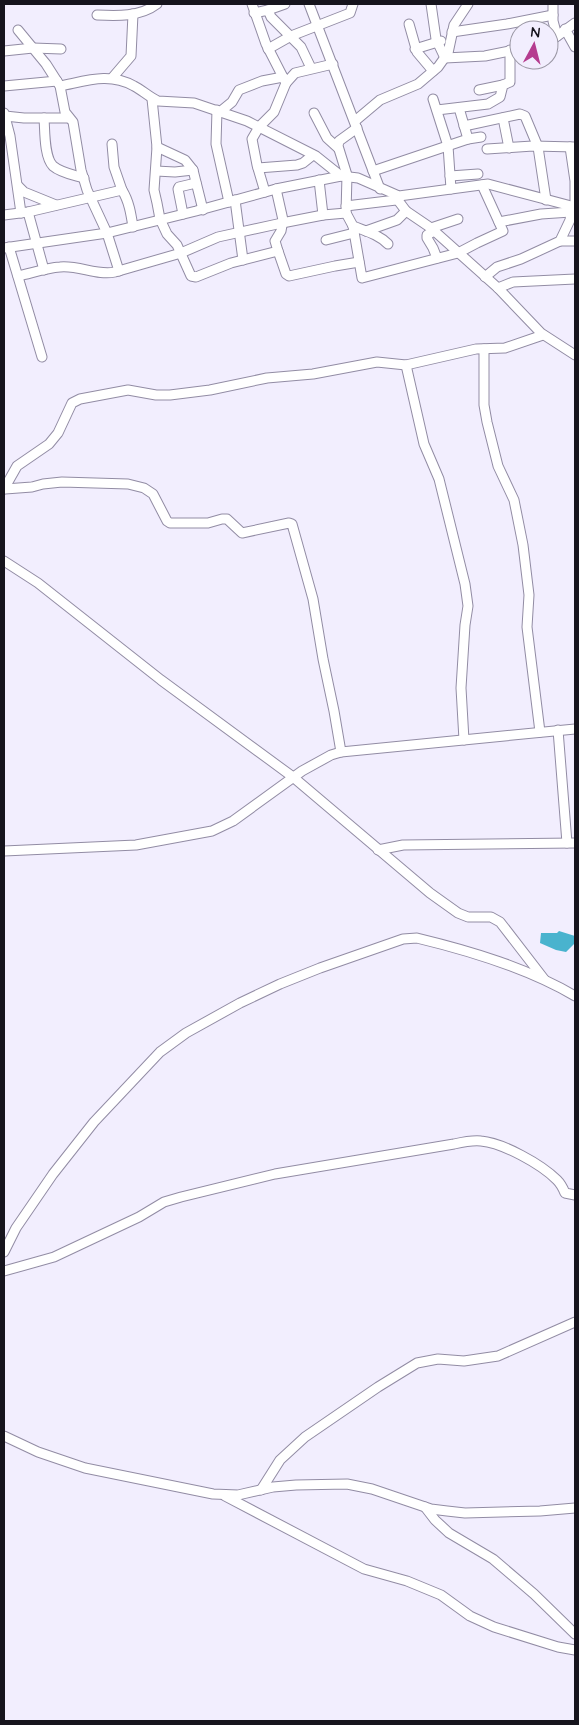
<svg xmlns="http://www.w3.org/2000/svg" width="579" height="1725" viewBox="0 0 579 1725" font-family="Quicksand,sans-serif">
	<rect width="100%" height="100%" fill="#f2eefe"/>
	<path fill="#49b3ce" d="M559,931L575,936V943L566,952L556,950L540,943L541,933H557Z"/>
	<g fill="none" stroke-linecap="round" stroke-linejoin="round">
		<defs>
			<g id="minor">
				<path d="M252,4L266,44L286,83"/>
				<path d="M309,4L380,189"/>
				<path d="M431,4L436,39L445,58L485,56L519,49"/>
				<path d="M553,4V21L557,36"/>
				<path d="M268,10L285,4"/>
				<path d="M254,13L268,10L271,17L301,47L311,68"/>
				<path d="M97,15C117,16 140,17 157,4"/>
				<path d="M409,24L417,52L433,71"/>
				<path d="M565,29L575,47"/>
				<path d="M18,30L46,64L60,86L65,112L73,122L81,170L87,190L107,233L119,271"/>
				<path d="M452,32L507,24L553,15"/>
				<path d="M549,42L575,23"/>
				<path d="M268,49L291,36L350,13L353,4"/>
				<path d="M415,49L441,41"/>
				<path d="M4,51L33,48L61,49"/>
				<path d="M113,77L131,56L133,14"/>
				<path d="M4,86L57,81"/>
				<path d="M60,86C86,81 109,72 134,86C142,90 149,97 158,101L194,103L247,121L316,156L341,176"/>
				<path d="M479,90L503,85"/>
				<path d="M152,99L157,147L154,190L157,203L160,219L167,234L177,245L191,276L196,277L231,263L278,251L275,241L281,231L283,220L276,189"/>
				<path d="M433,99L448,146L451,189"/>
				<path d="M217,110L216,144L229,202"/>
				<path d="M437,110L488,104L500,97L503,85L510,82V50"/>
				<path d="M221,111L232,102L239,90L262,81L283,77"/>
				<path d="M4,113L10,136L21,213"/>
				<path d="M314,113L327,138L338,148"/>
				<path d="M5,116L24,118H69"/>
				<path d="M44,118C45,131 44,157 53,166C61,173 74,175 84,178"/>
				<path d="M503,118L509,148"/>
				<path d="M355,121L380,100L418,84L438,67L448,53L454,25L468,4"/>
				<path d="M464,126L520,114L525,116L538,147L546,200"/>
				<path d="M468,139L481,137"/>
				<path d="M157,147L185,160L193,170L203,210"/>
				<path d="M570,147L575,181V207"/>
				<path d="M487,149L533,146L575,147"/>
				<path d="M258,168L297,165L303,163L313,155"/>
				<path d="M156,171L175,172L193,170"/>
				<path d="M373,171L468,139L459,108"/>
				<path d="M450,176L478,174"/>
				<path d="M319,180L323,215"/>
				<path d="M18,186L24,192L56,205"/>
				<path d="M122,190C129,201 131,214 133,227"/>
				<path d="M265,192L257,165L252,139L259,127L274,112L286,83L295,73L333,64"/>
				<path d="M394,195L406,211L431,228L498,288L541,333L575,355"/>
				<path d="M235,200L243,260"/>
				<path d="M346,206L396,200"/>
				<path d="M28,212L44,270"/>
				<path d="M346,213L353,226C365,231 378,234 388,244"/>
				<path d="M183,214L178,189L179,187L196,183"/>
				<path d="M4,215L28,212L122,190L114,167L112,144"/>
				<path d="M499,222L541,214L571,212"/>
				<path d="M353,226L362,278L458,253L477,243L503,231L482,185"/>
				<path d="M431,228L458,219"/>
				<path d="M366,231L397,220L406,211"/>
				<path d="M434,231L427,235V238L433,248L437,258"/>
				<path d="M326,240L354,233"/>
				<path d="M560,241H575"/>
				<path d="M9,247L42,357"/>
				<path d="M4,248L107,233L196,211L276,189L341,176L358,178L399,196L488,184L575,207"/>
				<path d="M278,251L286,274L289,276L335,266L359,262"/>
				<path d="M18,276C32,273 46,268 60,267C79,265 97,276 115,272L181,253L218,237L282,223L323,215L346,213L347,175L338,146L339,141L357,128"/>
				<path d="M485,277L497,267L521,259L560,241L570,220L572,206"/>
				<path d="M498,288L513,282L575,279"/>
				<path d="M484,349V405L487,422L498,466L514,500L523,545L529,595L527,627L540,732"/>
				<path d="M406,365L424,444L439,479L465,584L468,606L465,625L461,688L464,740"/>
				<path d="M4,489L17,466L49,444L58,433L72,403L80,399L128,390L156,395H170L210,390L267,378L313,374L377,362L406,365L476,349L505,348L543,335"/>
				<path d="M5,489L32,487L43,484L62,482L128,484L144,488L153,494L167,521L170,523H208L222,519H227L242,533L289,523L292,524L313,599L323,659L334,711L341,752"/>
				<path d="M4,561L38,583L161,680L293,777L430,893L458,913L468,917H491L500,922L544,979"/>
				<path d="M558,730L567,843"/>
				<path d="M378,850L403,845L575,843"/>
				<path d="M4,851L136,845L212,831L233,821L302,771L331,755L341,752L575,729"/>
				<path d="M4,1252L16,1228L53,1174L94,1122L160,1052L186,1033L240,1003L280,984L320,968L403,939L417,938C471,951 528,968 575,996"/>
				<path d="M4,1271L54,1257L139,1217L164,1202L181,1197L275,1174L454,1144C463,1142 473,1140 481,1141C503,1143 541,1164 557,1180C560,1183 563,1188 565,1193L575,1195"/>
				<path d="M4,1436L38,1452L85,1468L213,1494L238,1495L273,1487L296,1485L347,1484L372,1489L431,1509L447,1511L465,1513L540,1511L575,1508"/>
				<path d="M261,1490L280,1460L305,1437L378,1387L417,1363L438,1359L464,1361L498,1356L575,1322"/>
				<path d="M225,1496L364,1569L407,1581L441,1595L470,1616L494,1627L558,1647L575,1650"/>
				<path d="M425,1507L435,1520L449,1533L493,1559L534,1594L575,1634"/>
			</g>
		</defs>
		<use href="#minor" stroke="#928ca4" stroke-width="11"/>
		<use href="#minor" stroke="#fff" stroke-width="9"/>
	</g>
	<rect width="579" height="1725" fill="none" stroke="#16141d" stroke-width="10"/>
	<g transform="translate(534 45) rotate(7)"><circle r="24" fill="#f2eefe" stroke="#9a97a4"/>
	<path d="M0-4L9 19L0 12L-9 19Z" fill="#b53c8f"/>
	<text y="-8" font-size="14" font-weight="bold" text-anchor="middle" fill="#16141d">N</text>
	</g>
</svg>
